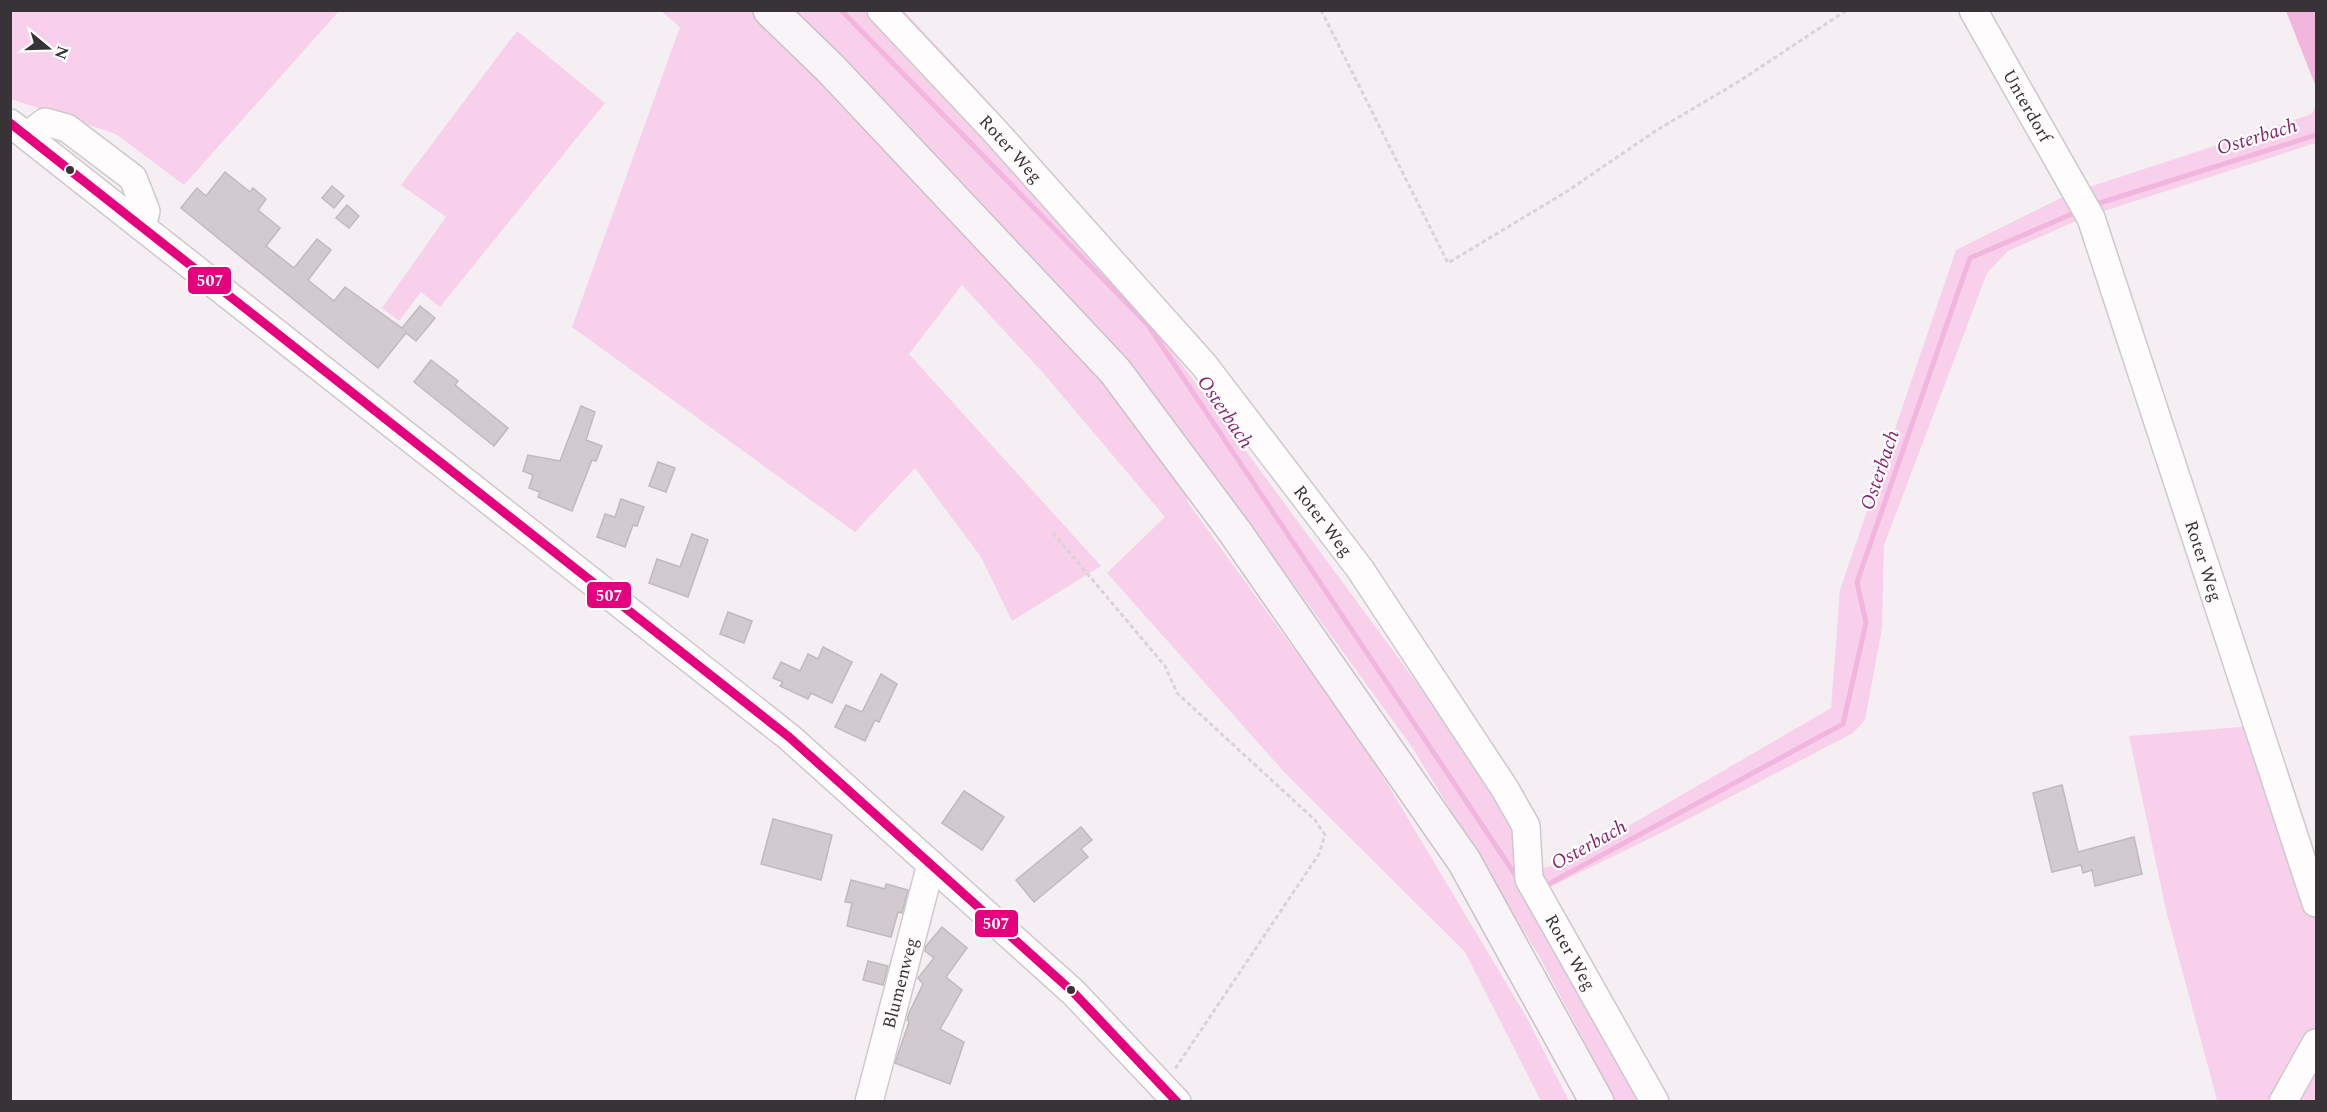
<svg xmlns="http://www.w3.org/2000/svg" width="2327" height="1112" viewBox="0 0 2327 1112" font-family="Spectral,serif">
	<rect width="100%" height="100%" fill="#f5eef2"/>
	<g fill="#f8d0eb">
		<path d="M11,11H339L184,185L116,134L11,99Z"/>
		<path d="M661,11H904L987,100L1509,808L1525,872L1565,863L1831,708L1840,590L1956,250L2071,193L2312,114L2316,105V143L2085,217L2008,251L1987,273L1884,545L1882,628L1865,720L1853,733L1669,829L1532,896L1649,1101H1616L1538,954L1412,747L1218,480L1186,500L1367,750L1527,1018L1569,1101H1541L1465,952L1287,775L1107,573L1165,517L1044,374L962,285L909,354L1101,566L1012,621L981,557L915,468L855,532L572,327L680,27Z"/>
		<path d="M517,31L605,103L440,307L421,292L399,321L382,308L446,217L401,185Z"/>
		<path d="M2253,726L2316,919V1039L2281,1101H2212L2217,1100L2166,910L2129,736Z"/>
		<path d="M2316,1064V1101L2294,1102Z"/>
	</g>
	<path fill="#f2b5de" d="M2286,11H2316V87Z"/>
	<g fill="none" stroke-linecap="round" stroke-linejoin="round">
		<g stroke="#f2b5de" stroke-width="5">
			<path d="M841,10L1148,325L1518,879"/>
			<path d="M2093,205L2316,135"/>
			<path d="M1545,886L1843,724L1866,623L1857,582L1970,258L2079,211"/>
		</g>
	</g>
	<g fill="#d1cbcf" stroke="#bfbabd" stroke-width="1.5">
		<path d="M225,172L250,192L253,188L266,199L258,210L280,228L266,246L294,268L317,239L331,250L308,280L334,301L345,287L402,328L420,306L435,318L416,341L406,333L378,368L181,208L197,188L206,196Z"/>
		<path d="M332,186L344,196L334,208L322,198Z"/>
		<path d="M347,205L359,216L349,228L336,218Z"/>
		<path d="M431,360L458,381L455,385L508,428L494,446L414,382Z"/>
		<path d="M581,406L595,412L586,440L602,446L596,461L592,460L572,511L538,497L540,492L529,488L533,475L523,471L528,455L560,461Z"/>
		<path d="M658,462L675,468L666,492L649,486Z"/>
		<path d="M621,499L644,507L637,526L633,525L625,547L597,537L605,514L615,517Z"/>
		<path d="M692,534L708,540L688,597L649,583L657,559L680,567Z"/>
		<path d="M728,612L752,621L744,643L720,634Z"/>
		<path d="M823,647L852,662L832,703L811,693L808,699L780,686L783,682L773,678L781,662L800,671L808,654L818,659Z"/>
		<path d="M881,674L897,684L879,722L875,720L865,741L835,727L846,705L862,712Z"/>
		<path d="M2062,785L2078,852L2134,837L2142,874L2095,886L2092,870L2083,873L2081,865L2052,872L2033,793Z"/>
		<path d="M964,791L1004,817L982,850L942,823Z"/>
		<path d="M773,819L832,835L821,880L761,864Z"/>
		<path d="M1081,827L1092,840L1081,849L1088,857L1034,902L1016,880Z"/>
		<path d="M851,880L885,889L886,884L908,890L902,913L898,912L891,937L847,926L852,903L845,902Z"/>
		<path d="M942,927L967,948L946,977L962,990L940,1029L964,1042L950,1084L895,1063L909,1022L907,1020L909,1013L923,984L918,978L934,958L925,951L926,946Z"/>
		<path d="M868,961L888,966L883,985L863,980Z"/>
	</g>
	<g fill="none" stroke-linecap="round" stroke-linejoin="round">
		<defs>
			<g id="minor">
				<path id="s1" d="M881,10L994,130L1204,365L1360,569L1505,789L1526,826L1529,879L1655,1102"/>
				<path id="s2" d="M1973,10L2091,218L2316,903"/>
				<path d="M10,123L789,737L1074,993L1177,1102"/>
				<path d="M27,136L45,122L67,128L133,178L146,211L142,227"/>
				<path id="s3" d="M869,1102L931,864"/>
				<path d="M2283,1102L2316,1043"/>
			</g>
			<path id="major" d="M770,10L830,68L1115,371L1235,532L1464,861L1597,1102"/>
		</defs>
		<use href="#minor" stroke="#cec9cd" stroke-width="30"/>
		<use href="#major" stroke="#ccc1c8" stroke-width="36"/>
		<g stroke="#d7d4d6" stroke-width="3" stroke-dasharray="4.5 3" stroke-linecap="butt">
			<path d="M1321,10L1448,263L1566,192L1657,130L1738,82L1847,10"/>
			<path d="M1053,533L1165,666L1177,693L1315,820L1325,835L1319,854L1175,1069"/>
		</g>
		<use href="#minor" stroke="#fefcfd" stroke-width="27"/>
		<use href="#major" stroke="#f9f4f7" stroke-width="33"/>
		<defs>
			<path id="bus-1" d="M10,123L789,737L1074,993L1177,1102"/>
		</defs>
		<use href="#bus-1" stroke="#fff" stroke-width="14"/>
		<use href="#bus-1" stroke="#e5007d" stroke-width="9"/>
	</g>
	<g fill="#383337" stroke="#fff" stroke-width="2">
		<circle cx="70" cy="170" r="5"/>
		<circle cx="1071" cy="990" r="5"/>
	</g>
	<g text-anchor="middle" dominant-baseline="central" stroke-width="4.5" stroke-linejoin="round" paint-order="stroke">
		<g font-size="18" fill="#383337" stroke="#fff">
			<text stroke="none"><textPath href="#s2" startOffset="110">Unterdorf</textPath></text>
			<text stroke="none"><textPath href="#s1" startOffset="190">Roter Weg</textPath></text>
			<text stroke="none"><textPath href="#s1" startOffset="676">Roter Weg</textPath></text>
			<text stroke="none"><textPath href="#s2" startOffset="600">Roter Weg</textPath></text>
			<text stroke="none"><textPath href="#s1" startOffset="1180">Roter Weg</textPath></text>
			<text stroke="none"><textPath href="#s3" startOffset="123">Blumenweg</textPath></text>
		</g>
		<g font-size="20" font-style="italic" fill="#86256f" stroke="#fff">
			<text transform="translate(2257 137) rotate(-17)">Osterbach</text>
			<text transform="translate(1225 412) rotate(56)">Osterbach</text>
			<text transform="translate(1880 470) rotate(-71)">Osterbach</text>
			<text transform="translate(1589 845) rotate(-29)">Osterbach</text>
		</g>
	</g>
	<g stroke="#fff" stroke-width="2">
		<rect x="187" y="266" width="45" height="29" rx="6" fill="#e5007d"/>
		<rect x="586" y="581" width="46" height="28" rx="6" fill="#e5007d"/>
		<rect x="974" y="909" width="45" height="29" rx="6" fill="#e5007d"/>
	</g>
	<g font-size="16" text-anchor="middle" font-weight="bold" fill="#fff">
		<text x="210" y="286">507</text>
		<text x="609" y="601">507</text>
		<text x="996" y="929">507</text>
	</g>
	<rect width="2327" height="1112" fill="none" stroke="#383337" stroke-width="24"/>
	<g transform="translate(48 48) rotate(109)" stroke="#ffffff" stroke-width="4.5" paint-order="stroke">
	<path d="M0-4.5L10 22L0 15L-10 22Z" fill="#383337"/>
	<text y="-9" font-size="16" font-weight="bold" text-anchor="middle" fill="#383337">N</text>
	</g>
</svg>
